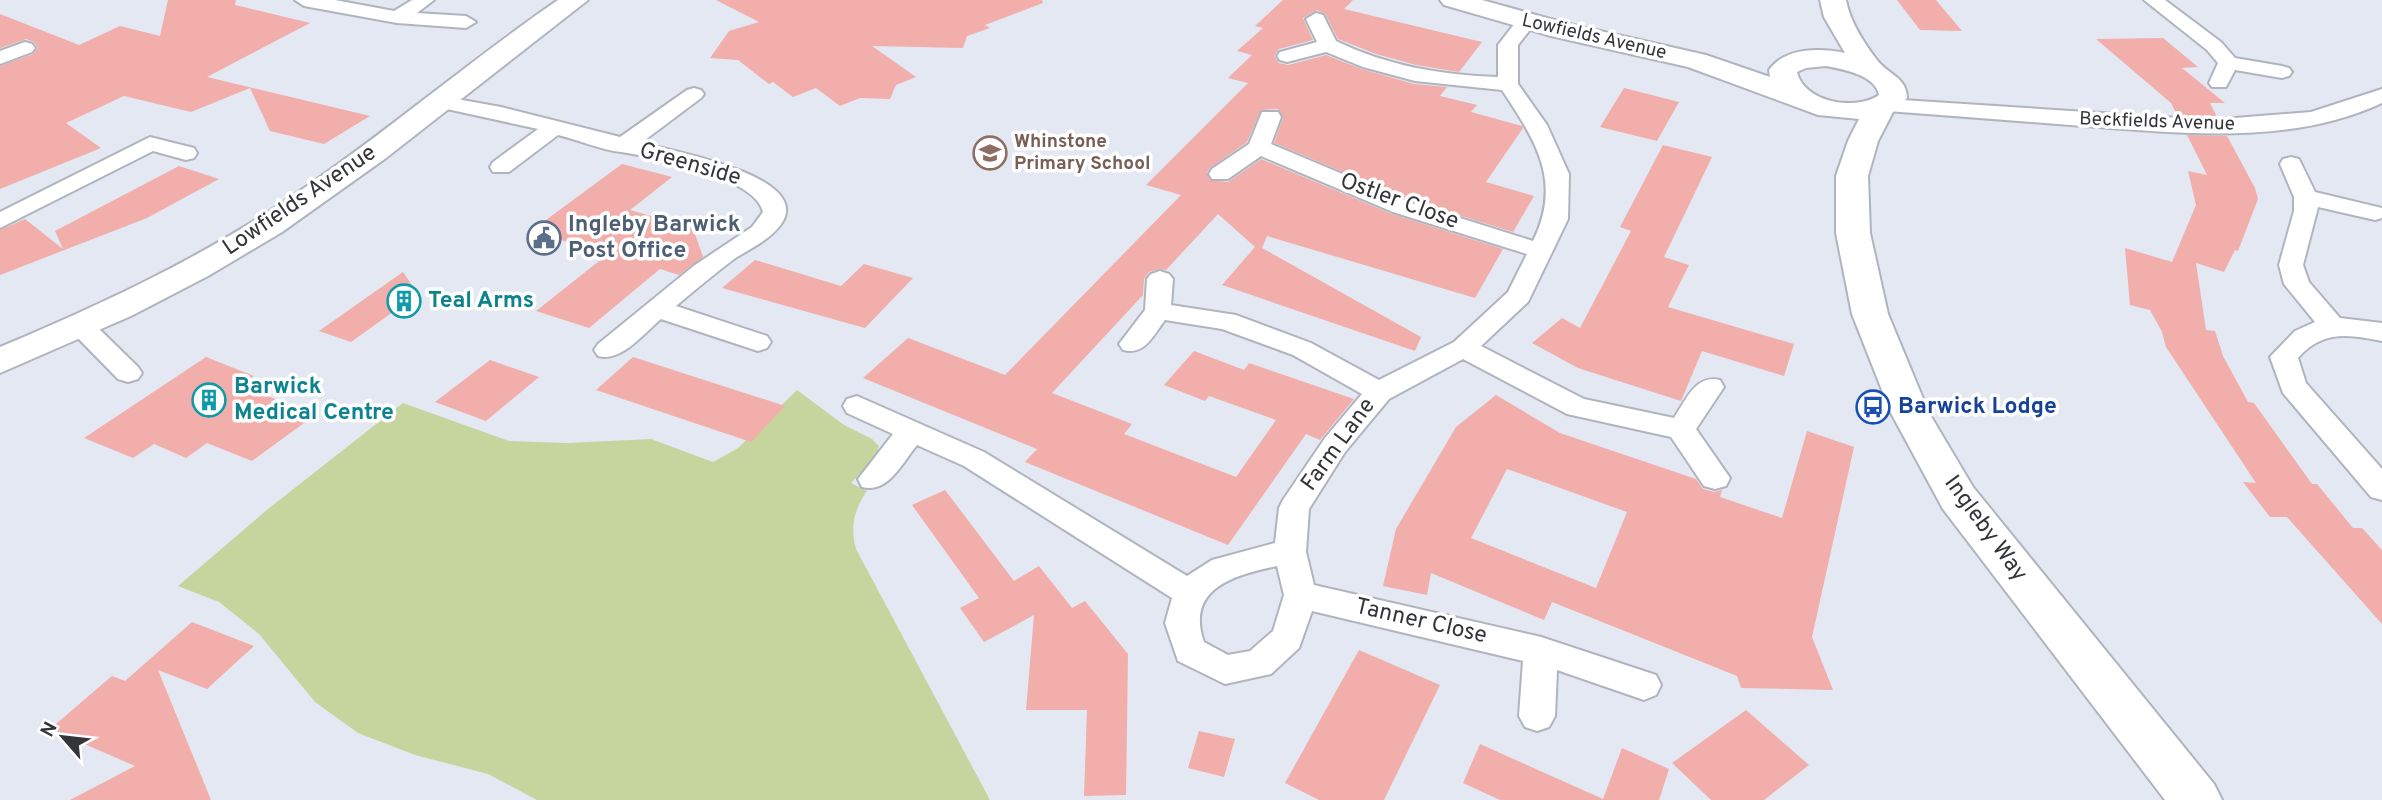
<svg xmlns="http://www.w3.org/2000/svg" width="2382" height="800" viewBox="0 0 2382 800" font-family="Overpass,sans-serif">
	<rect width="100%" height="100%" fill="#e3e8f3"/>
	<path fill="#c6d59e" d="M797,390L844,425L872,439L879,446L875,458L851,483L867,491C854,510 850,526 856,549L990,800H537L488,774L415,755L358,733L315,702L259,634L219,602L178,586L268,509L403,403L509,441L568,443L651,439L713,462L738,448Z"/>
	<g fill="#f1aeab" fill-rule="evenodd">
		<path d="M168,0H236L235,5L310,23L207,77L370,116L324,144L270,131L250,88L191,112L124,96L66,123L101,148L0,189V66L33,54L38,48L34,42L26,39L0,48V14L79,45L120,26L160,36Z"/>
		<path d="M716,0H1042L1043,3L985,25L990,28L967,36L963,48L872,46L916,77L896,85L890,99L860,98L840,106L816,88L793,97L773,82L769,84L738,60L710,58L729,31L759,22Z"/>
		<path d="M1283,0H1353L1344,9L1482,42L1459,72L1416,65L1376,54L1338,39L1325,14L1317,10L1303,18L1313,40L1279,49L1274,56L1279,63L1288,65L1326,55L1362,69L1414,84L1447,87L1440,96L1477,105L1471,112L1522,126L1523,128L1486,182L1534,196L1513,232L1410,200L1274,143L1283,118L1278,109L1261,110L1247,142L1210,168L1207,173L1210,180L1228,182L1261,159L1392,214L1503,249L1475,298L1267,236L1262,248L1421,337L1415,351L1222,285L1255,247L1218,214L1166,270L1159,269L1149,272L1144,279L1143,295L1052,393L1132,424L1124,434L1236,477L1276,420L1209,396L1205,401L1164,385L1194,351L1244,370L1249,363L1354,399L1320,440L1306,434L1228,545L1025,462L1037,449L863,378L908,338L1005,375L1181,195L1146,185L1248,83L1228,78L1252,55L1237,51L1263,28L1255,26Z"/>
		<path d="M1897,0H1936L1962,31L1920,30Z"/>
		<path d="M2163,38L2198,67L2182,68L2225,103H2210L2217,117L2177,115L2171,103L2096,39Z"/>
		<path d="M1624,88L1679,102L1657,141L1600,127Z"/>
		<path d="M2187,135L2227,136L2255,188L2258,199L2238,251L2235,250L2224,272L2196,263L2206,330L2215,331L2223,356L2248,402L2254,403L2312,484H2317L2353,528H2362L2382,550V624L2287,517H2270L2243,482L2256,483L2166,347L2162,332L2150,310L2130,305L2125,248L2172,262L2196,205L2188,171L2207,175Z"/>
		<path d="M1663,145L1712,157L1664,257L1689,265L1668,307L1794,344L1784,376L1702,351L1681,401L1578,368L1532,343L1562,318L1580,328L1631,231L1620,227Z"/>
		<path d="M622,164L672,177L630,210L693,228L703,257L679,275L660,269L589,328L536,311L608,254L531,231Z"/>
		<path d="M179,166L219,179L147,218L0,275V230L25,219L63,249L55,231Z"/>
		<path d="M755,260L841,286L864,264L913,278L865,328L722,288Z"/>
		<path d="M403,272L418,294L351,342L319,331Z"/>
		<path d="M206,357L254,376L240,385L315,415L252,461L207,443L186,458L154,444L133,458L84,438Z"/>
		<path d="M633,357L785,406L751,442L596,390Z"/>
		<path d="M490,360L539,377L486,421L435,402Z"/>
		<path d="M1496,395L1560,433L1696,479L1703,489L1714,492L1722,490L1720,497L1782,518L1807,431L1854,447L1812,637L1833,690L1741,688L1737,676L1552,602L1544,620L1431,573L1427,595L1383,586L1396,529L1456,427ZM1507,469L1627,512L1596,588L1471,538Z"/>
		<path d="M945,490L1014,581L1039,566L1072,608L1085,601L1128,654L1126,795L1084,796L1087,710H1026L1034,615L984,642L960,608L979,598L912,505Z"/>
		<path d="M192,622L254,646L207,689L158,670L211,800H70L135,766L50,729L112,676L125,681Z"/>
		<path d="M1359,650L1440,685L1384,800H1319L1285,783Z"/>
		<path d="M1746,710L1809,765L1764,800H1711L1672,763Z"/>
		<path d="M1199,731L1235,739L1224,777L1188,768Z"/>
		<path d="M1480,744L1603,799L1622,748L1669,769L1659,800H1500L1463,783Z"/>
	</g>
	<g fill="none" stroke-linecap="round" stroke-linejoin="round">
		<defs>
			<g id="street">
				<path d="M295,0H335L394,11L412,0H434L417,13L466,16L476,22L466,28L397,23L304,6Z"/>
				<path d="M2144,0H2165L2221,42L2235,58L2282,66L2289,68L2292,72L2289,76L2282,78L2235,70L2226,87H2212L2209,83L2218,63L2207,50Z"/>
				<path d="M1316,13L1323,15L1336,41C1388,66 1441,75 1498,77V45L1519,18H1533L1536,22L1518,45V84L1547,125L1569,174L1568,219L1528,302L1481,346L1584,399L1674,418C1686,400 1696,374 1720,380L1724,387L1696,429L1730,478L1726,486L1715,489L1704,486L1671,437L1567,414L1463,359L1389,399L1345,452L1309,509L1306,552L1314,585L1541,637L1656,675L1661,685L1656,695L1644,700L1557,670L1555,716L1549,727L1537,731L1525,727L1519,716L1523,661L1312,611L1299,648L1271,674L1225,684L1178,661L1165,623L1172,598L964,466L917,445C902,463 888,494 862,487L858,479L893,434L847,413L843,406L847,399L857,396L984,452L1187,576L1212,560L1275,543L1279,508L1283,500L1325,438L1362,394L1293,355L1222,329L1165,320C1153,336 1144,356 1123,350L1119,344L1145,310L1147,279L1151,274L1160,271L1169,274L1173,279L1171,305L1236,315L1311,343L1379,380L1454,342L1508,292L1527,254L1393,212L1261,156L1228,179H1212L1209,174L1212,169L1249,144L1262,112H1278L1281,117L1271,144L1409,202L1533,241C1563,181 1535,140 1502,90L1415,81L1363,67L1326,52L1287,62L1280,60L1277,56L1280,52L1317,42L1306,19ZM1277,566L1284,595L1273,631L1250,651L1228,655L1204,642C1185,588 1235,575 1277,566Z"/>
				<path d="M25,42L32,44L35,48L32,52L0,64V51Z"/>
				<path d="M694,88L701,90L704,94L701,98L641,143C668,150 823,177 778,228C766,242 749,249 734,259C714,274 695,290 676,306L767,336L771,342L767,348L758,351L661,319C644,333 621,363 598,356L594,350L598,344L695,265L752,227L763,212C756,177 653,157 621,152C601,150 579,140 558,135L509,172H493L490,167L493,162L538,129L433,106L429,102L433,98L440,96L501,107L620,137L687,90Z"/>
				<path d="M2382,89V103C2290,146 2182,133 2083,126C2018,121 1952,116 1887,111L1880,109L1876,105L1880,101L1887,99L2210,120L2311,112Z"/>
				<path d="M150,137L194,148L197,153L194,158L186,160L153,151L0,228V212Z"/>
				<path d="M2291,157L2299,159L2315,192L2382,208V218L2375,220L2318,207L2303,265L2309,282L2340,318L2382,323V341C2349,334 2322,330 2298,358L2306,383L2382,469V500L2371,497L2283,393L2270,357L2295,331L2315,322L2284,284L2279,265L2294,211V197L2280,164L2283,159Z"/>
				<path d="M82,319L91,321L138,367L142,373L138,379L128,382L118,379L73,333L69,327L73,321Z"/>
			</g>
			<g id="secondary">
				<path d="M558,0H588L386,158L282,232L208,276L131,316L0,373V347C103,304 205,256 297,193C387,132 469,61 558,0Z"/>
				<path d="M1440,0H1482L1565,23L1706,55L1770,77L1769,70C1785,47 1821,48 1845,53L1824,17L1820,0H1846C1850,22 1864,43 1877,60C1887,74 1907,77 1907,98L1893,112L1878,141L1868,176L1870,233L1888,314L1929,413L1973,487L2214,784L2222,800H2165L1943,509L1891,413L1852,314L1836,233V176L1848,141L1859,119L1818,115L1688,67L1551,36L1444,5ZM1826,66C1842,69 1876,75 1879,95C1856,111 1804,103 1797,72L1806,68Z"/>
			</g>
		</defs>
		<use href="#street" stroke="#afb4be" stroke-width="4"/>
		<use href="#secondary" stroke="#afb4be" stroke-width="4"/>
		<use href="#street" fill="#fff" fill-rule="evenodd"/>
		<use href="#secondary" fill="#fff" fill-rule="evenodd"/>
	</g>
	<defs>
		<symbol id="school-ring" viewBox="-11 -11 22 22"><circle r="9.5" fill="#fff" stroke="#8d6e63" stroke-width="1.5"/><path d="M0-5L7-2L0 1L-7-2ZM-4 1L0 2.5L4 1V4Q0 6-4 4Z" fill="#8d6e63"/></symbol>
		<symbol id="civic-ring" viewBox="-11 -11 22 22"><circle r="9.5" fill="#fff" stroke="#5c6f8a" stroke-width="1.5"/><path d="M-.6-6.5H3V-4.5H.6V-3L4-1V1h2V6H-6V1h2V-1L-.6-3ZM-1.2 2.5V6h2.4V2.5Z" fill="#5c6f8a"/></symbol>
		<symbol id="building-ring" viewBox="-11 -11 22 22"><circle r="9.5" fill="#fff" stroke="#0f9aa8" stroke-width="1.5"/><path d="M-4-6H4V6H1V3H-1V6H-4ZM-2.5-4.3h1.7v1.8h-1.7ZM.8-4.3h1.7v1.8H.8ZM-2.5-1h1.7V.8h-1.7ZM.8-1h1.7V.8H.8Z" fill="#0f9aa8"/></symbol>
		<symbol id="bus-ring" viewBox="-11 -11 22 22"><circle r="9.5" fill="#fff" stroke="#1a4fb4" stroke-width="1.5"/><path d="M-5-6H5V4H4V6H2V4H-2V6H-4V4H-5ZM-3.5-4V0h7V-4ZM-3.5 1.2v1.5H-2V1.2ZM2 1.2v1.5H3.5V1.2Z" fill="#1a4fb4"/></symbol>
	</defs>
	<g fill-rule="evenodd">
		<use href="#school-ring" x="971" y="134" width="38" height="38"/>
		<use href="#civic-ring" x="525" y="219" width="38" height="38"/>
		<use href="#building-ring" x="385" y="282" width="38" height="38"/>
		<use href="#building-ring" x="190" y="381" width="38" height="38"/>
		<use href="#bus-ring" x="1854" y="388" width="38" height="38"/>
	</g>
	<g text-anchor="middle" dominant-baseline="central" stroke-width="7" stroke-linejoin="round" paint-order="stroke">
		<g font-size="19" fill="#333539" stroke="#fff">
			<text transform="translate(1594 37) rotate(13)">Lowfields Avenue</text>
			<text transform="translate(2157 122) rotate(2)">Beckfields Avenue</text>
		</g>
		<g font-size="19" font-weight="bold" fill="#785e54" stroke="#fff" text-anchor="start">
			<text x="1014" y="142">Whinstone<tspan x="1014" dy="22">Primary School</tspan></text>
		</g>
		<g font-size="23" fill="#333539" stroke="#fff">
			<text transform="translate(690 165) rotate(16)">Greenside</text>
			<text transform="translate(300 201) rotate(-34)">Lowfields Avenue</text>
			<text transform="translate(1399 202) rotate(20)">Ostler Close</text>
			<text transform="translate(1339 445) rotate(-54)">Farm Lane</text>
			<text transform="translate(1985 529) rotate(54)">Ingleby Way</text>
			<text transform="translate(1421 622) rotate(13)">Tanner Close</text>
		</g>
		<g font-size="23" font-weight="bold" fill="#4e5e75" stroke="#fff" text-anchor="start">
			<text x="568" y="225">Ingleby Barwick<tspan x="568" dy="26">Post Office</tspan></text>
		</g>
		<g font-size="23" font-weight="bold" fill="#0d838f" stroke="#fff" text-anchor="start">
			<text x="428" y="301">Teal Arms</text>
			<text x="234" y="387">Barwick<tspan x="234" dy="26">Medical Centre</tspan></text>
		</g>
		<g font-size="23" font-weight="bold" fill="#164399" stroke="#fff" text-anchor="start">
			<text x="1898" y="407">Barwick Lodge</text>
		</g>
	</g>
	<g transform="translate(63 737) rotate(298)" stroke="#ffffff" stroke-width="5" paint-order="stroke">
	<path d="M0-5L12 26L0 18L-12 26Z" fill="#333539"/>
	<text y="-10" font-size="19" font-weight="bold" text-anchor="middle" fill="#333539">N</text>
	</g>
</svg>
